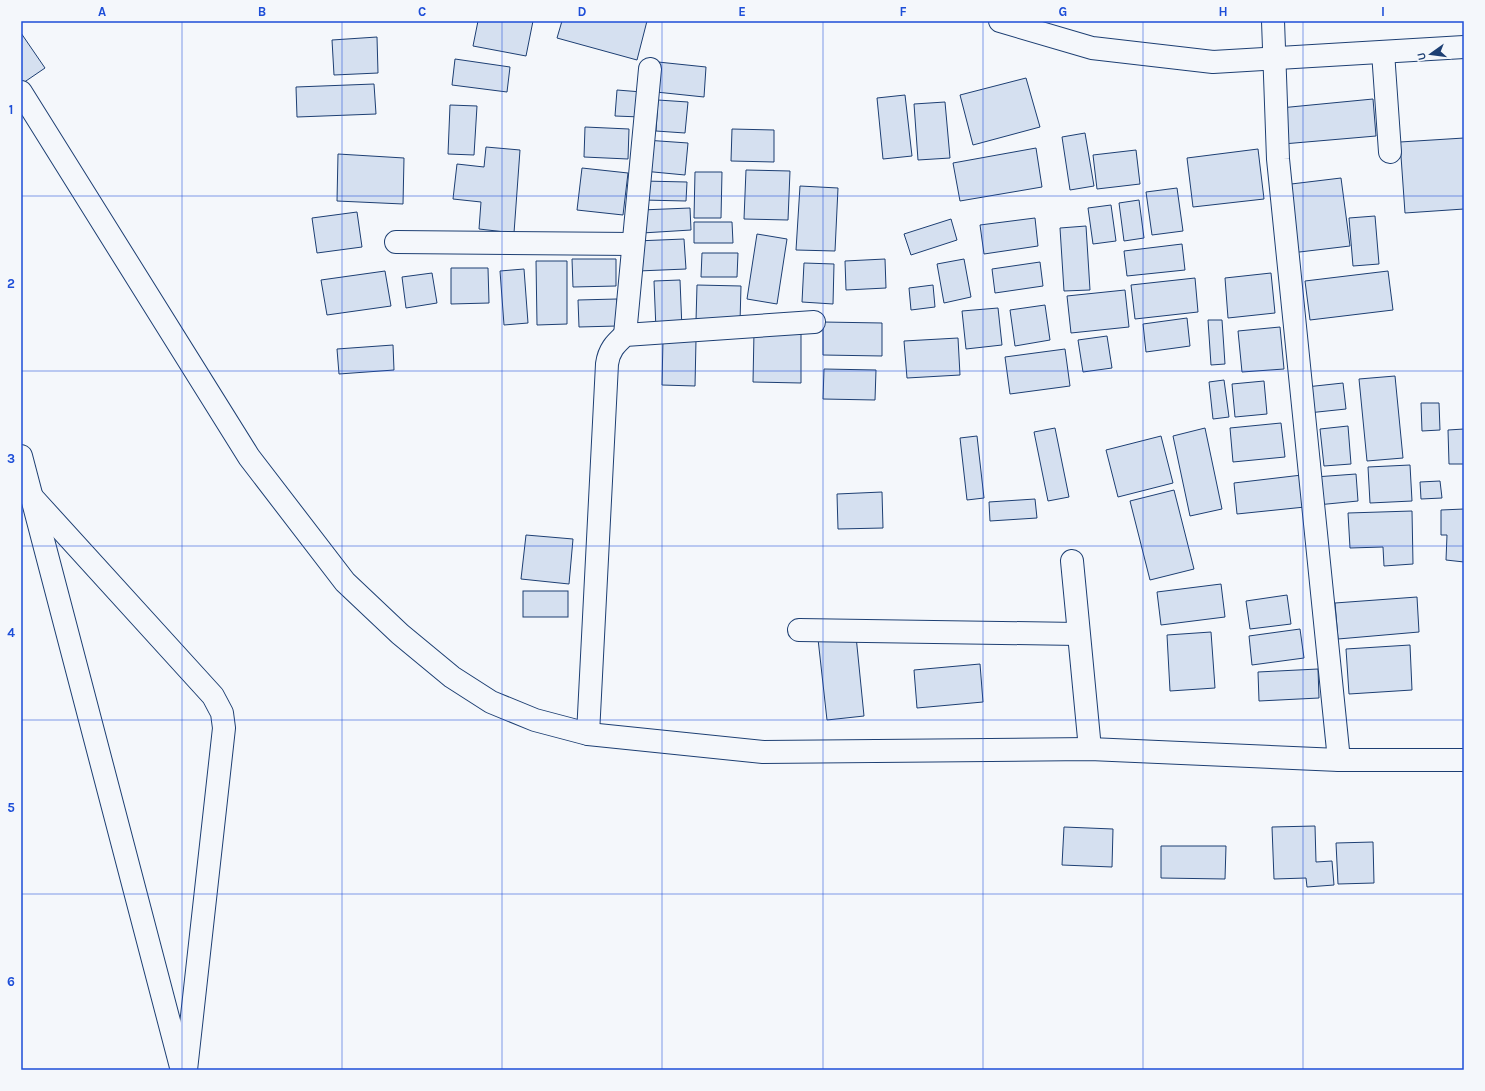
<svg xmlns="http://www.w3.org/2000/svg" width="1485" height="1091" viewBox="0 0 1485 1091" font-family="Karla,sans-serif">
	<rect width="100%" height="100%" fill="#f4f7fb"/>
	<g fill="#d5e0f0" stroke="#1d3f73">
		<path d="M478,21H533L526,56L473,46Z"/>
		<path d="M562,21H647L637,60L557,38Z"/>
		<path d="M21,33L45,68L23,83L21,80Z"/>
		<path d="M377,37L378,73L334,75L332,40Z"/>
		<path d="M455,59L510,67L507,92L452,85Z"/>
		<path d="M658,62L706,67L704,97L656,92Z"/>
		<path d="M1026,78L1040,127L973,145L960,95Z"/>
		<path d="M374,84L376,114L297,117L296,87Z"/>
		<path d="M617,90L642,92L641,117L615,116Z"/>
		<path d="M905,95L912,156L883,159L877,98Z"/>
		<path d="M1373,99L1376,136L1283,144L1280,108Z"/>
		<path d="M658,100L688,102L685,133L656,131Z"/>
		<path d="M945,102L950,158L918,160L914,104Z"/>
		<path d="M450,105L477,106L474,155L448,154Z"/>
		<path d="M585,127L629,129L628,159L584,157Z"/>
		<path d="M732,129L774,130V162L731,161Z"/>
		<path d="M1085,133L1094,186L1070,190L1062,137Z"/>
		<path d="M1464,138V209L1405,213L1400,142Z"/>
		<path d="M645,140L688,143L685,175L643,171Z"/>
		<path d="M486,147L520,150L514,233L479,229L481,202L453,199L457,164L484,167Z"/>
		<path d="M1036,148L1042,187L960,201L953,163Z"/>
		<path d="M1258,149L1264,199L1193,207L1187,158Z"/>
		<path d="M1136,150L1140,184L1097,189L1093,155Z"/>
		<path d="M338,154L404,158L403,204L337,201Z"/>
		<path d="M582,168L628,173L623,215L577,210Z"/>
		<path d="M746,170L790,171L788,220L744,219Z"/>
		<path d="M695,172H722L721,218H694Z"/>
		<path d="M1341,178L1350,246L1291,253L1283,185Z"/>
		<path d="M643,181L687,182L686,201L643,200Z"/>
		<path d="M800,186L838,188L835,251L796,250Z"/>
		<path d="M1177,188L1183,231L1152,235L1146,192Z"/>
		<path d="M1139,200L1144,238L1124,241L1119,203Z"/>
		<path d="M1111,205L1116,241L1093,244L1088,208Z"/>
		<path d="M690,208L691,230L642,233L641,210Z"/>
		<path d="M357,212L362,247L317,253L312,218Z"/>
		<path d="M1375,216L1379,264L1353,266L1349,218Z"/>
		<path d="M1035,218L1038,246L984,254L980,225Z"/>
		<path d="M951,219L957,240L911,255L904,234Z"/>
		<path d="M694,222H732L733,243H694Z"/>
		<path d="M1086,226L1090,290L1064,291L1060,228Z"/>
		<path d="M757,234L787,239L777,304L747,299Z"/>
		<path d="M684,239L686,269L638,271L636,241Z"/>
		<path d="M1182,244L1185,270L1127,276L1124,251Z"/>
		<path d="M702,253H738L737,277H701Z"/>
		<path d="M572,259H616V286L573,287Z"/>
		<path d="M885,259L886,288L846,290L845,261Z"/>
		<path d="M964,259L971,297L944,303L937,264Z"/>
		<path d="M536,261H567V324L537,325Z"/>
		<path d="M1040,262L1043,286L995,293L992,269Z"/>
		<path d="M804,263L834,264L833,304L802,302Z"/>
		<path d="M451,268H488L489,303L451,304Z"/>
		<path d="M524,269L528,323L504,325L500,271Z"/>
		<path d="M385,271L391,306L327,315L321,280Z"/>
		<path d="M1388,271L1393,310L1310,320L1305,281Z"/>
		<path d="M432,273L437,303L406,308L402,277Z"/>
		<path d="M1271,273L1275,313L1228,318L1225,278Z"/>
		<path d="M1195,278L1198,312L1135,319L1131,285Z"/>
		<path d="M680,280L682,329L656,330L654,281Z"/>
		<path d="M697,285L741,286L740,322L696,321Z"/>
		<path d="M933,285L935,307L911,310L909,288Z"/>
		<path d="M1125,290L1129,327L1071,333L1067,296Z"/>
		<path d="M617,299V326L579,327L578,300Z"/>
		<path d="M1045,305L1050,340L1015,346L1010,310Z"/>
		<path d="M998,308L1002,345L966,349L962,311Z"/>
		<path d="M1187,318L1190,346L1146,352L1143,324Z"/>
		<path d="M1208,320H1222L1225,364L1211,365Z"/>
		<path d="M823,322L882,323V356L823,355Z"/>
		<path d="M1280,327L1284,369L1242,372L1238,331Z"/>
		<path d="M754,332L801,333V383L753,382Z"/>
		<path d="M1107,336L1112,368L1083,372L1078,340Z"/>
		<path d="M663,338L696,340L695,386L662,385Z"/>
		<path d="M958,338L960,375L907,378L904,341Z"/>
		<path d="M393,345L394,370L339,374L337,349Z"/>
		<path d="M1065,349L1070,386L1010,394L1005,357Z"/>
		<path d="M824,369L876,370L875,400L823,399Z"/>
		<path d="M1395,376L1403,458L1367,461L1359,379Z"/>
		<path d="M1224,380L1229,417L1213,419L1209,382Z"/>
		<path d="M1264,381L1267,414L1235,417L1232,384Z"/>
		<path d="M1343,383L1346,409L1308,413L1306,387Z"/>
		<path d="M1421,403H1439L1440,430L1422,431Z"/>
		<path d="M1281,423L1285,457L1233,462L1230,428Z"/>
		<path d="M1348,426L1351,464L1324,466L1320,429Z"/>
		<path d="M1055,428L1069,497L1048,501L1034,432Z"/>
		<path d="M1205,428L1222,509L1190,516L1173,436Z"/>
		<path d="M1464,429V464H1449L1448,430Z"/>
		<path d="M977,436L984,498L967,500L960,438Z"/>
		<path d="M1161,436L1173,483L1118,497L1106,450Z"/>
		<path d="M1410,465L1412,501L1370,503L1368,467Z"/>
		<path d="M1356,474L1358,501L1317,505L1315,477Z"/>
		<path d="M1302,475L1305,507L1237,514L1234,483Z"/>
		<path d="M1440,481L1442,498L1421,499L1420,482Z"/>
		<path d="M1174,490L1194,569L1150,580L1130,501Z"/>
		<path d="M882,492L883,528L838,529L837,494Z"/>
		<path d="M1035,499L1037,518L990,521L989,502Z"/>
		<path d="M1464,509V562L1446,560L1447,535H1441V510Z"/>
		<path d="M1412,511L1413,564L1384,566L1383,547L1350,548L1348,513Z"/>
		<path d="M526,535L573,539L569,584L521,579Z"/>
		<path d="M1221,584L1225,617L1161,625L1157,592Z"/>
		<rect x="523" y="591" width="45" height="26"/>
		<path d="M1287,595L1291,624L1250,629L1246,601Z"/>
		<path d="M1417,597L1419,632L1338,639L1335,603Z"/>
		<path d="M1300,629L1304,658L1252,665L1249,636Z"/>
		<path d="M1211,632L1215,688L1170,691L1167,635Z"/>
		<path d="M856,636L864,716L827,720L818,639Z"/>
		<path d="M1410,645L1412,690L1349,694L1346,649Z"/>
		<path d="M980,664L983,702L917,708L914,670Z"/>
		<path d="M1318,669L1319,698L1259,701L1258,672Z"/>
		<path d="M1315,826L1316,862L1332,861L1334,885L1307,887L1306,878L1274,879L1272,827Z"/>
		<path d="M1064,827L1113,829L1112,867L1062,865Z"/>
		<path d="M1373,842L1374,883L1338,884L1336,843Z"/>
		<path d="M1161,846H1226L1225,879L1161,878Z"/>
	</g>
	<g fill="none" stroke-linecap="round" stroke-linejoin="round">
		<defs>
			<g id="minor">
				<path d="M1000,21L1092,48L1213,62L1464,47"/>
				<path d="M1273,21L1278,159L1339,760"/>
				<path d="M1383,52L1390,152"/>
				<path d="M21,92L249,457L345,582L400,634L452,677L491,702L535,720L588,734L763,752L1090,749L1339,760H1464"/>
				<path d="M396,242L633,244"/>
				<path d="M625,335L650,69"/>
				<path d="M21,456L181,1067"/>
				<path d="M31,496L213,696L222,713L224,728L186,1070"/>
				<path d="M1072,561L1090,749"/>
				<path d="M799,630L1078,634"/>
				<path d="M588,734L607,364C609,350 615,344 625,335L814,322"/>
			</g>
		</defs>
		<use href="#minor" stroke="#1d3f73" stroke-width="24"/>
		<use href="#minor" stroke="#f4f7fb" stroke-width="22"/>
	</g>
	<path fill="none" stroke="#1d4ed8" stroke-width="1" stroke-opacity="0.55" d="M182,21V1070M342,21V1070M502,21V1070M662,21V1070M823,21V1070M983,21V1070M1143,21V1070M1303,21V1070M21,196H1464M21,371H1464M21,546H1464M21,720H1464M21,894H1464"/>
	<rect width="1485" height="1091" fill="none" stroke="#f4f7fb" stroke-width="44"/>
	<g transform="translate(1431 54) rotate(256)" stroke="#f4f7fb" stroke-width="3" paint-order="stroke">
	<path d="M0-3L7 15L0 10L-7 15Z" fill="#1d3f73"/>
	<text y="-6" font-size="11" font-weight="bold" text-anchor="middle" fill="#1d3f73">U</text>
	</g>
	<rect x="22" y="22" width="1441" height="1047" fill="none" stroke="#1d4ed8" stroke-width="1.5"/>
	<g font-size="13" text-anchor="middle" font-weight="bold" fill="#1d4ed8">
		<text x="102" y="16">A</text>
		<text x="262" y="16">B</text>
		<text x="422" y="16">C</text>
		<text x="582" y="16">D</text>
		<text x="742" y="16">E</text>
		<text x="903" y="16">F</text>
		<text x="1063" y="16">G</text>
		<text x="1223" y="16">H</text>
		<text x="1383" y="16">I</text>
		<text x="11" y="114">1</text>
		<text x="11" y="288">2</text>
		<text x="11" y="463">3</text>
		<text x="11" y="637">4</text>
		<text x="11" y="812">5</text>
		<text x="11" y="986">6</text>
	</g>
</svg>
